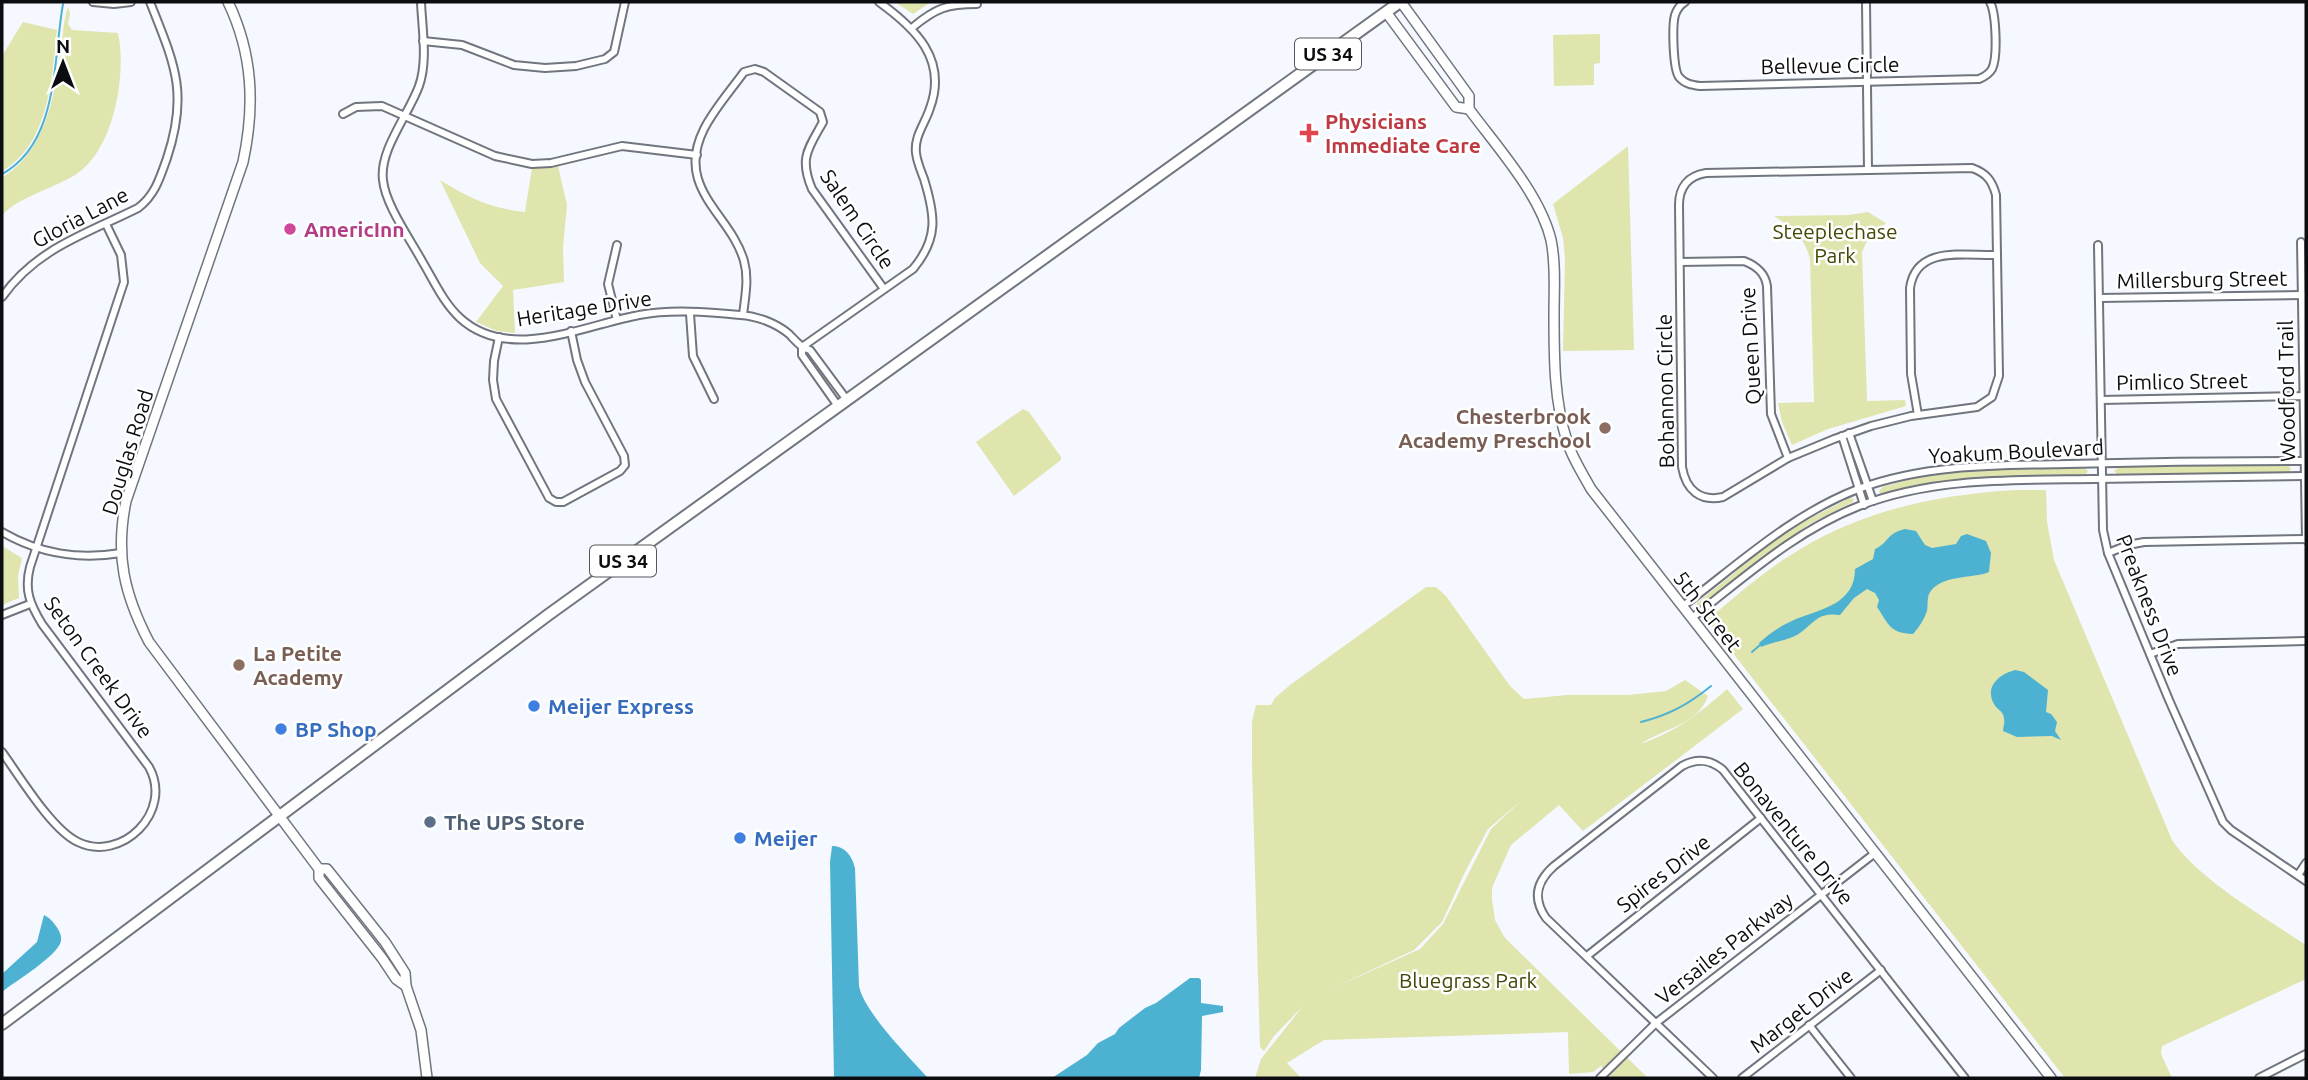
<svg xmlns="http://www.w3.org/2000/svg" width="2308" height="1080" viewBox="0 0 2308 1080" font-family="Ubuntu,sans-serif">
	<rect width="100%" height="100%" fill="#f5f8ff"/>
	<g fill="#e0e4ad" fill-rule="evenodd">
		<path d="M895,2H931L913,14Z"/>
		<path d="M68,7L70,14L68,24L72,30L118,33C127,74 114,148 78,173C54,189 22,195 2,215V178C46,150 54,98 61,50C63,36 63,21 68,7Z"/>
		<path d="M23,22L57,30C52,78 49,145 2,171V56Z"/>
		<path d="M1600,34V63L1594,64V85L1554,86L1553,35Z"/>
		<path d="M1628,146L1634,350L1563,351L1565,258L1563,238L1553,204Z"/>
		<path d="M558,166L567,205L563,247L564,282L513,290L515,333L497,331L476,322L503,286L480,263L440,180C469,198 489,208 525,212L532,168Z"/>
		<path d="M1868,212L1886,223L1867,241L1862,252L1867,401L1905,400L1906,406L1828,429L1792,445L1782,422L1778,403L1814,402L1810,259C1805,237 1792,228 1774,216L1849,215Z"/>
		<path d="M1023,409L1029,412L1061,457V460L1014,496L976,442Z"/>
		<path d="M2287,464L2291,469L2288,473L2119,476L2114,471L2119,467Z"/>
		<path d="M2083,467L2088,471L2085,476C2015,478 1951,478 1882,496L1879,492L1882,487L1916,478L1972,469Z"/>
		<path d="M2016,490H2046L2047,522L2054,560L2172,840C2199,880 2266,918 2306,945V979L2162,1046L2161,1054L2172,1078H2065L1707,620C1732,600 1756,578 1783,560C1854,512 1932,495 2016,490Z"/>
		<path d="M1850,498L1854,499L1853,502L1809,524L1700,607L1696,606L1697,603L1733,574L1757,550L1791,528Z"/>
		<path d="M2,546L22,558L18,576L19,598L2,605Z"/>
		<path d="M1426,587H1436L1446,596L1510,686L1524,699L1567,695H1628L1666,691L1685,680L1708,696C1698,725 1662,729 1641,744C1680,729 1696,716 1727,689L1743,709L1583,831L1559,805L1511,845L1498,874L1492,888V899L1495,920L1505,938L1648,1078H1613L1601,1066L1593,1072L1569,1074L1568,1032L1324,1040L1287,1063L1301,1078H1255L1261,1059L1303,1006L1274,1036L1264,1051L1260,1047L1252,765V721L1256,705H1271L1275,698L1290,685ZM1522,800L1491,829L1443,924L1420,949L1331,989L1414,950L1442,922L1465,872L1488,829Z"/>
	</g>
	<g fill="#4db2d2">
		<path d="M1905,529L1916,531L1925,545L1932,548L1956,544L1961,536L1967,534L1986,541L1991,553L1989,572C1972,579 1940,574 1929,594C1927,599 1928,606 1927,611C1924,620 1919,627 1913,634C1890,633 1889,625 1877,607L1879,600L1875,593L1867,589L1854,598L1840,615C1818,612 1815,622 1800,633C1790,640 1773,642 1761,647L1759,643C1770,633 1782,625 1796,619C1821,609 1855,604 1855,569L1873,559L1875,549C1890,542 1885,534 1905,529Z"/>
		<path d="M2015,670L2024,672L2048,690L2046,712L2051,714L2057,722L2055,731L2061,740L2052,736L2017,737L2003,731C2003,727 2005,723 2004,719C2004,711 1997,710 1994,704C1984,686 2000,674 2015,670Z"/>
		<path d="M832,846C845,846 852,856 855,868L859,986C864,1012 909,1057 928,1078H834L830,862Z"/>
		<path d="M44,915C50,918 52,921 56,926C59,931 62,935 61,941C58,956 14,982 2,992V974L37,942Z"/>
		<path d="M1190,978H1199L1201,980V1003L1223,1006V1012L1202,1016L1201,1070L1199,1078H1052L1087,1055L1098,1043L1115,1034L1119,1028L1145,1008L1156,1003Z"/>
	</g>
	<g fill="none" stroke-linecap="round" stroke-linejoin="round">
		<g stroke="#4db2d2" stroke-width="2">
			<path d="M2,174C59,143 53,60 63,4"/>
			<path d="M1752,652L1760,645"/>
			<path d="M1641,722C1669,715 1689,704 1711,686"/>
		</g>
		<defs>
			<g id="street">
				<path d="M93,2L114,4L131,2"/>
				<path d="M421,2C422,28 428,61 419,86C409,114 379,150 383,180C385,204 410,239 422,261C434,281 443,302 460,318C509,363 585,325 639,315C671,309 708,312 740,315C757,316 776,323 789,334C796,341 800,347 810,350L847,400"/>
				<path d="M1685,2C1680,5 1677,9 1675,15C1672,26 1673,69 1679,77C1685,84 1692,85 1700,86L1979,79C1984,77 1989,74 1992,69C1998,57 1996,13 1990,2"/>
				<path d="M1866,2L1868,170"/>
				<path d="M913,27C936,8 947,4 977,4"/>
				<path d="M423,41L462,45L514,65L545,68L576,66L605,59L614,52L625,2"/>
				<path d="M343,114L356,107L382,106L495,156L532,164L551,163L622,146L697,155"/>
				<path d="M1972,168C1986,173 1992,180 1996,195L1999,376L1992,397L1977,407L1911,416L1871,426L1834,439L1788,458L1723,497C1700,502 1686,490 1682,467L1679,205C1679,187 1688,176 1706,173Z"/>
				<path d="M2301,242L2306,540"/>
				<path d="M2098,245L2103,530L2108,553L2169,700L2223,822L2231,830L2306,881"/>
				<path d="M1680,262L1744,261C1757,266 1765,273 1767,286L1771,414L1788,458"/>
				<path d="M2,297C37,248 86,234 138,208C155,195 160,178 167,158C189,92 174,63 150,2"/>
				<path d="M2099,298L2304,295"/>
				<path d="M690,314L693,356L714,399"/>
				<path d="M743,315C745,297 749,279 744,261C731,214 674,189 704,129C714,109 731,90 744,72L755,69L764,72L820,112L823,122C808,149 799,158 812,189L884,289"/>
				<path d="M617,320L608,284L617,245"/>
				<path d="M499,337L494,361L493,380L496,399L549,498L556,502H563L620,471L625,465L624,456L585,382L577,360L571,331"/>
				<path d="M802,347L913,269C939,238 935,215 924,179C921,171 917,162 916,153C914,136 925,124 930,108C948,59 915,28 879,2"/>
				<path d="M802,347V355L838,406"/>
				<path d="M2101,400L2306,396"/>
				<path d="M1918,415L1911,374L1910,288C1916,245 1964,256 1997,255"/>
				<path d="M1849,433L1873,501"/>
				<path d="M1842,436L1864,505"/>
				<path d="M2,532C40,554 78,560 121,553"/>
				<path d="M2108,553L2128,545L2144,542L2306,539"/>
				<path d="M1683,606C1740,563 1791,515 1858,489C1925,464 1998,465 2068,464C2147,462 2227,461 2306,461"/>
				<path d="M2,615L30,604"/>
				<path d="M1692,618C1745,577 1795,531 1859,506C1933,477 2016,480 2094,479C2165,478 2236,477 2306,476"/>
				<path d="M2150,654L2178,644L2306,641"/>
				<path d="M2,752C20,777 52,830 78,842C121,863 174,812 149,767L42,624C30,604 24,590 30,567L124,282L121,255L106,224"/>
				<path d="M2298,875L2306,863"/>
				<path d="M1587,956L1761,818"/>
				<path d="M1809,1025L1851,1078"/>
				<path d="M1600,1078L1656,1023L1875,853"/>
				<path d="M1713,1078L1546,918C1532,898 1537,881 1554,866L1682,766C1697,758 1710,759 1723,770L1965,1078"/>
				<path d="M1742,1078L1881,970"/>
				<path d="M2259,1078L2306,1054"/>
			</g>
			<g id="secondary">
				<path d="M228,2C253,54 255,106 243,162L126,501C115,555 124,594 149,642L319,869V878L382,958L396,979L406,986"/>
				<path d="M1401,2L1469,96V109C1497,147 1540,194 1551,240C1556,264 1554,290 1554,314C1554,357 1554,401 1567,441C1572,458 1583,474 1591,489L2051,1078"/>
				<path d="M1386,12L1456,107L1469,109"/>
				<path d="M319,869H327L385,942L405,973L406,986L421,1030L427,1078"/>
			</g>
			<path id="primary" d="M2,1024L548,615L1400,2"/>
		</defs>
		<use href="#street" stroke="#70757e" stroke-width="10"/>
		<use href="#secondary" stroke="#70757e" stroke-width="12"/>
		<use href="#primary" stroke="#70757e" stroke-width="14"/>
		<use href="#street" stroke="#fff" stroke-width="6"/>
		<use href="#secondary" stroke="#fff" stroke-width="9"/>
		<use href="#primary" stroke="#fff" stroke-width="10"/>
	</g>
	<path fill="#e0444e" stroke="#fff" stroke-width="2.5" d="M1305.5 122.5h7v7h7v7h-7v7h-7v-7h-7v-7h7z"/>
	<circle fill="#d1479c" stroke="#fff" stroke-width="2.5" cx="290" cy="229" r="7"/>
	<g fill="#8d6e63" stroke="#fff" stroke-width="2.5">
		<circle cx="1605" cy="428" r="7"/>
		<circle cx="239" cy="665" r="7"/>
	</g>
	<g fill="#3f7fe0" stroke="#fff" stroke-width="2.5">
		<circle cx="534" cy="706" r="7"/>
		<circle cx="281" cy="729" r="7"/>
		<circle cx="740" cy="838" r="7"/>
	</g>
	<circle fill="#5c6f8a" stroke="#fff" stroke-width="2.5" cx="430" cy="822" r="7"/>
	<g text-anchor="middle" dominant-baseline="central" stroke-width="5" stroke-linejoin="round" paint-order="stroke">
		<g fill="#fff" stroke="#545658" stroke-width="2">
			<rect x="1295" y="38.5" width="66" height="31" rx="5"/>
			<rect x="590" y="545.5" width="66" height="31" rx="5"/>
		</g>
		<g font-size="19" font-weight="bold" fill="#0b0d10">
			<text x="1328" y="54">US 34</text>
			<text x="623" y="561">US 34</text>
		</g>
		<g font-size="21" fill="#0b0d10" stroke="#fff">
			<text transform="translate(1830 65) rotate(-1)">Bellevue Circle</text>
			<text transform="translate(80 217) rotate(-28)">Gloria Lane</text>
			<text transform="translate(858 219) rotate(56)">Salem Circle</text>
			<text transform="translate(2202 279) rotate(-1)">Millersburg Street</text>
			<text transform="translate(584 308) rotate(-9)">Heritage Drive</text>
			<text transform="translate(1750 346) rotate(-93)">Queen Drive</text>
			<text transform="translate(2182 381) rotate(-1)">Pimlico Street</text>
			<text transform="translate(1665 391) rotate(-91)">Bohannon Circle</text>
			<text transform="translate(2286 391) rotate(-91)">Woodford Trail</text>
			<text transform="translate(2016 451) rotate(-3)">Yoakum Boulevard</text>
			<text transform="translate(127 452) rotate(-73)">Douglas Road</text>
			<text transform="translate(2150 605) rotate(69)">Preakness Drive</text>
			<text transform="translate(1708 611) rotate(52)">5th Street</text>
			<text transform="translate(99 667) rotate(54)">Seton Creek Drive</text>
			<text transform="translate(1794 833) rotate(51)">Bonaventure Drive</text>
			<text transform="translate(1663 873) rotate(-38)">Spires Drive</text>
			<text transform="translate(1724 948) rotate(-38)">Versailes Parkway</text>
			<text transform="translate(1801 1010) rotate(-38)">Marget Drive</text>
		</g>
		<g font-size="21" font-weight="bold" fill="#be3a42" stroke="#fff" text-anchor="start">
			<text x="1325" y="121">Physicians<tspan x="1325" dy="24">Immediate Care</tspan></text>
		</g>
		<g font-size="21" font-weight="bold" fill="#b23c85" stroke="#fff" text-anchor="start">
			<text x="304" y="229">AmericInn</text>
		</g>
		<g font-size="21" fill="#454706" stroke="#fff">
			<text x="1835" y="231">Steeplechase<tspan x="1835" dy="24">Park</tspan></text>
			<text x="1468" y="980">Bluegrass Park</text>
		</g>
		<g font-size="21" font-weight="bold" fill="#785e54" stroke="#fff" text-anchor="end">
			<text x="1591" y="416">Chesterbrook<tspan x="1591" dy="24">Academy Preschool</tspan></text>
			<text x="253" y="653" text-anchor="start">La Petite<tspan x="253" dy="24">Academy</tspan></text>
		</g>
		<g font-size="21" font-weight="bold" fill="#366cbe" stroke="#fff" text-anchor="start">
			<text x="548" y="706">Meijer Express</text>
			<text x="295" y="729">BP Shop</text>
			<text x="754" y="838">Meijer</text>
		</g>
		<g font-size="21" font-weight="bold" fill="#4e5e75" stroke="#fff" text-anchor="start">
			<text x="444" y="822">The UPS Store</text>
		</g>
	</g>
	<rect width="2308" height="1080" fill="none" stroke="#0b0d10" stroke-width="7"/>
	<g transform="translate(63 63)" stroke="#ffffff" stroke-width="5" paint-order="stroke">
	<path d="M0-5L12 26L0 18L-12 26Z" fill="#0b0d10"/>
	<text y="-10" font-size="19" font-weight="bold" text-anchor="middle" fill="#0b0d10">N</text>
	</g>
</svg>
